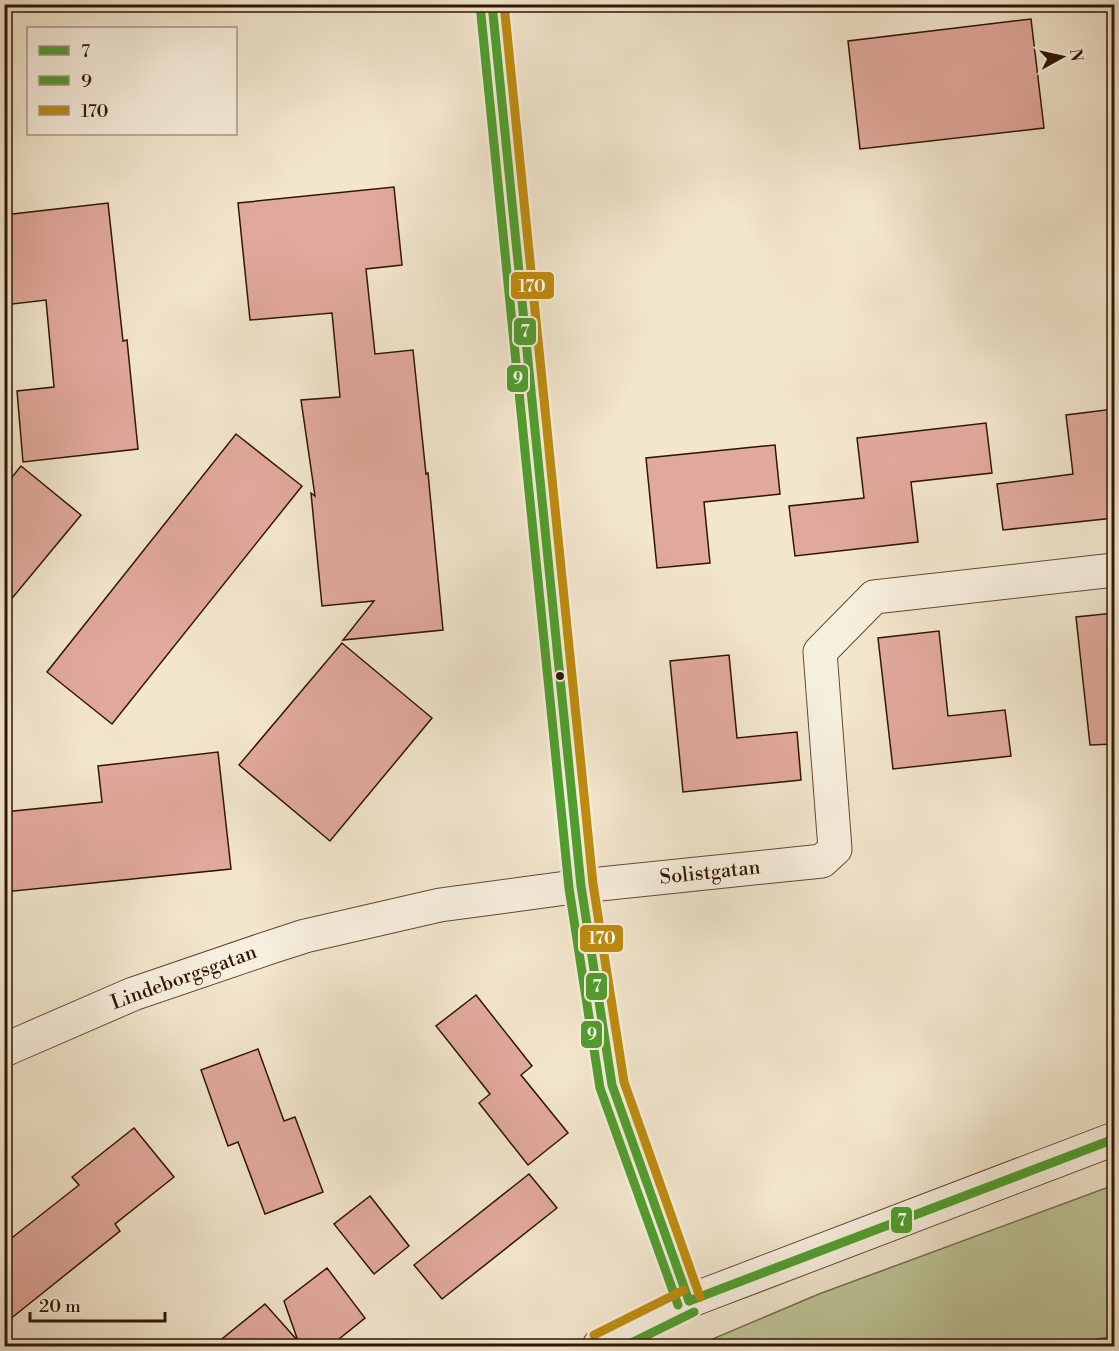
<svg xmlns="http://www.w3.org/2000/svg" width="1119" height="1351" viewBox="0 0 1119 1351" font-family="'Libre Bodoni',serif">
	<rect width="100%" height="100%" fill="#f2e6cd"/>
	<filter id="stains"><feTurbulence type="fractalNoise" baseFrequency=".00333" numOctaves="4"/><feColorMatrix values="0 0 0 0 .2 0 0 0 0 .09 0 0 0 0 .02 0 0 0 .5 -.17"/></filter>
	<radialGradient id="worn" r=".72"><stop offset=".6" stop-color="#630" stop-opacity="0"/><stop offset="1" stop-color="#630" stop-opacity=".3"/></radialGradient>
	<path fill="#bdc497" stroke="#766d4c" stroke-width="1.5" d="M1114,1185V1336L1059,1346H696L819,1294Z"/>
	<g fill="#e1a99c" stroke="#301602" stroke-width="1.5">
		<path d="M1031,19L1044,128L860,149L848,41Z"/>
		<path d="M394,187L402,265L366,269L375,354L413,350L426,474L428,473L443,630L343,640L374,601L322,606L311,493L315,496L301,400L340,397L332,313L250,320L238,203Z"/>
		<path d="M108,203L123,341L127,340L138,449L23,462L17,391L54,387L46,300L4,305V215Z"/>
		<path d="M1114,409V518L1003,530L997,484L1073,474L1066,415Z"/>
		<path d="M986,423L992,473L911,482L918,542L795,556L789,506L864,498L857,438Z"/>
		<path d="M236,434L302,486L112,724L47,672Z"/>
		<path d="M775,445L780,494L704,502L710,563L657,568L646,458Z"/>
		<path d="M21,466L81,515L4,608V487Z"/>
		<path d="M1114,613V744L1090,745L1076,617Z"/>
		<path d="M939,631L948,716L1005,710L1011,756L893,769L878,638Z"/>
		<path d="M342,643L432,718L330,841L239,765Z"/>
		<path d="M729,655L737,738L797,732L801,780L683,792L670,661Z"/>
		<path d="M218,752L231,869L4,892V812L102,802L98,766Z"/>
		<path d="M476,995L532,1066L521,1075L568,1133L528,1165L479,1103L490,1094L436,1026Z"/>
		<path d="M258,1049L284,1121L295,1117L323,1192L265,1214L238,1142L228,1146L201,1070Z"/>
		<path d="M134,1128L174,1177L115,1224L120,1231L4,1324V1244L79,1185L72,1177Z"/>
		<path d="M529,1174L557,1208L442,1299L414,1265Z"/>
		<path d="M370,1196L409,1246L374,1274L334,1224Z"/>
		<path d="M327,1268L365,1318L329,1347H212L265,1304L298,1341L284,1301Z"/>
	</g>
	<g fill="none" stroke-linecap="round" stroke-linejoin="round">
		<defs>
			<g id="minor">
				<path d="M492,4L581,886L612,1085L689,1301"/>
				<path d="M4,1050L133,994L271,947L305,936L440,905L581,886L822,861L835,849L820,652L874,597L1114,570"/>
				<path d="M599,1346L689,1301L1114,1139"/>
			</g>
		</defs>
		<use href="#minor" stroke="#604a35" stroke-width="35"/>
		<use href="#minor" stroke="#f7efde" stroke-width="33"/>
		<defs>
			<g id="bus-1">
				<path d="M492,4L581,886L612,1085L689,1301"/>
				<path d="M689,1301L1114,1139"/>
			</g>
			<g id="bus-2">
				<path d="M480,5L569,888L600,1088L678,1305"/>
				<path d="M625,1346L694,1312"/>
			</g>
			<g id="bus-3">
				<path d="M504,4L593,884L624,1082L700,1297"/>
				<path d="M594,1335L684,1290"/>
			</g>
		</defs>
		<use href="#bus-1" stroke="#f7efde" stroke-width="14"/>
		<use href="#bus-2" stroke="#f7efde" stroke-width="14"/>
		<use href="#bus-3" stroke="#f7efde" stroke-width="14"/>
		<use href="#bus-1" stroke="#509e2f" stroke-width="9"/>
		<use href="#bus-2" stroke="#509e2f" stroke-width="9"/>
		<use href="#bus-3" stroke="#be8c0f" stroke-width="9"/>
	</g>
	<circle fill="#301602" stroke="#f7efde" stroke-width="2" cx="560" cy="676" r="5"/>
	<g text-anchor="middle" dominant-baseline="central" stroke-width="4.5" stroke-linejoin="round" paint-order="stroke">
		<g font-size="20" fill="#301602" stroke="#f7efde">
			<text transform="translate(710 873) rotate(-6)">Solistgatan</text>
			<text transform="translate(184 978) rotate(-20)">Lindeborgsgatan</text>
		</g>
	</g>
	<g stroke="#f7efde" stroke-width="2">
		<rect x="510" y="271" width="45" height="29" rx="6" fill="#be8c0f"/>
		<rect x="513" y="317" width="24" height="29" rx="6" fill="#509e2f"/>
		<rect x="506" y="364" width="23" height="29" rx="6" fill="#509e2f"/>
		<rect x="579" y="924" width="45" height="29" rx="6" fill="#be8c0f"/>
		<rect x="585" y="972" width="23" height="29" rx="6" fill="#509e2f"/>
		<rect x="580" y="1020" width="23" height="29" rx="6" fill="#509e2f"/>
		<rect x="890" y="1206" width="23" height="28" rx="6" fill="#509e2f"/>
	</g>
	<g font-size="16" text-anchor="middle" font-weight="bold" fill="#fff">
		<text x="532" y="292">170</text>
		<text x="525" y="337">7</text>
		<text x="518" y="384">9</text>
		<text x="602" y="944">170</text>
		<text x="597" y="992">7</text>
		<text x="592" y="1040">9</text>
		<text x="902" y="1226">7</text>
	</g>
	<rect width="1119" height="1351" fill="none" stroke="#f2e6cd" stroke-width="24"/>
	<rect x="6" y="6" width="1107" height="1339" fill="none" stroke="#301602" stroke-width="3"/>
	<rect x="12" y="12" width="1095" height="1327" fill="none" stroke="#301602" stroke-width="1.5"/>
	<rect x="27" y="27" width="210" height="108" fill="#f7efde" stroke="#a79886" stroke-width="1.5"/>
	<rect x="39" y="46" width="30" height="9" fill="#509e2f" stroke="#a79886" stroke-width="1.5"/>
	<text x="81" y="57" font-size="18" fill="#301602">7</text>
	<rect x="39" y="76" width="30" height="9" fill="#509e2f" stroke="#a79886" stroke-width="1.5"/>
	<text x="81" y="87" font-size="18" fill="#301602">9</text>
	<rect x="39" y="106" width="30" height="9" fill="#be8c0f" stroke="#a79886" stroke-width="1.5"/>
	<text x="81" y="117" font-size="18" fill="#301602">170</text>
	<g transform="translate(1062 57) rotate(82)" stroke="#f7efde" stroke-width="4.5" paint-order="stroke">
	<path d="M0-4.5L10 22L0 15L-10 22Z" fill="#301602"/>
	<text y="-9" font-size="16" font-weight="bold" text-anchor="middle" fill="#301602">N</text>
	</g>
	<path d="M30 1312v9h135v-9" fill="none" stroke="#301602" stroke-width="3"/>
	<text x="39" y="1312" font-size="18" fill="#301602" stroke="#f7efde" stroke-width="4.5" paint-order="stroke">20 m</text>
	<rect width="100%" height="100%" filter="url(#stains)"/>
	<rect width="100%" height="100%" fill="url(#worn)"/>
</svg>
